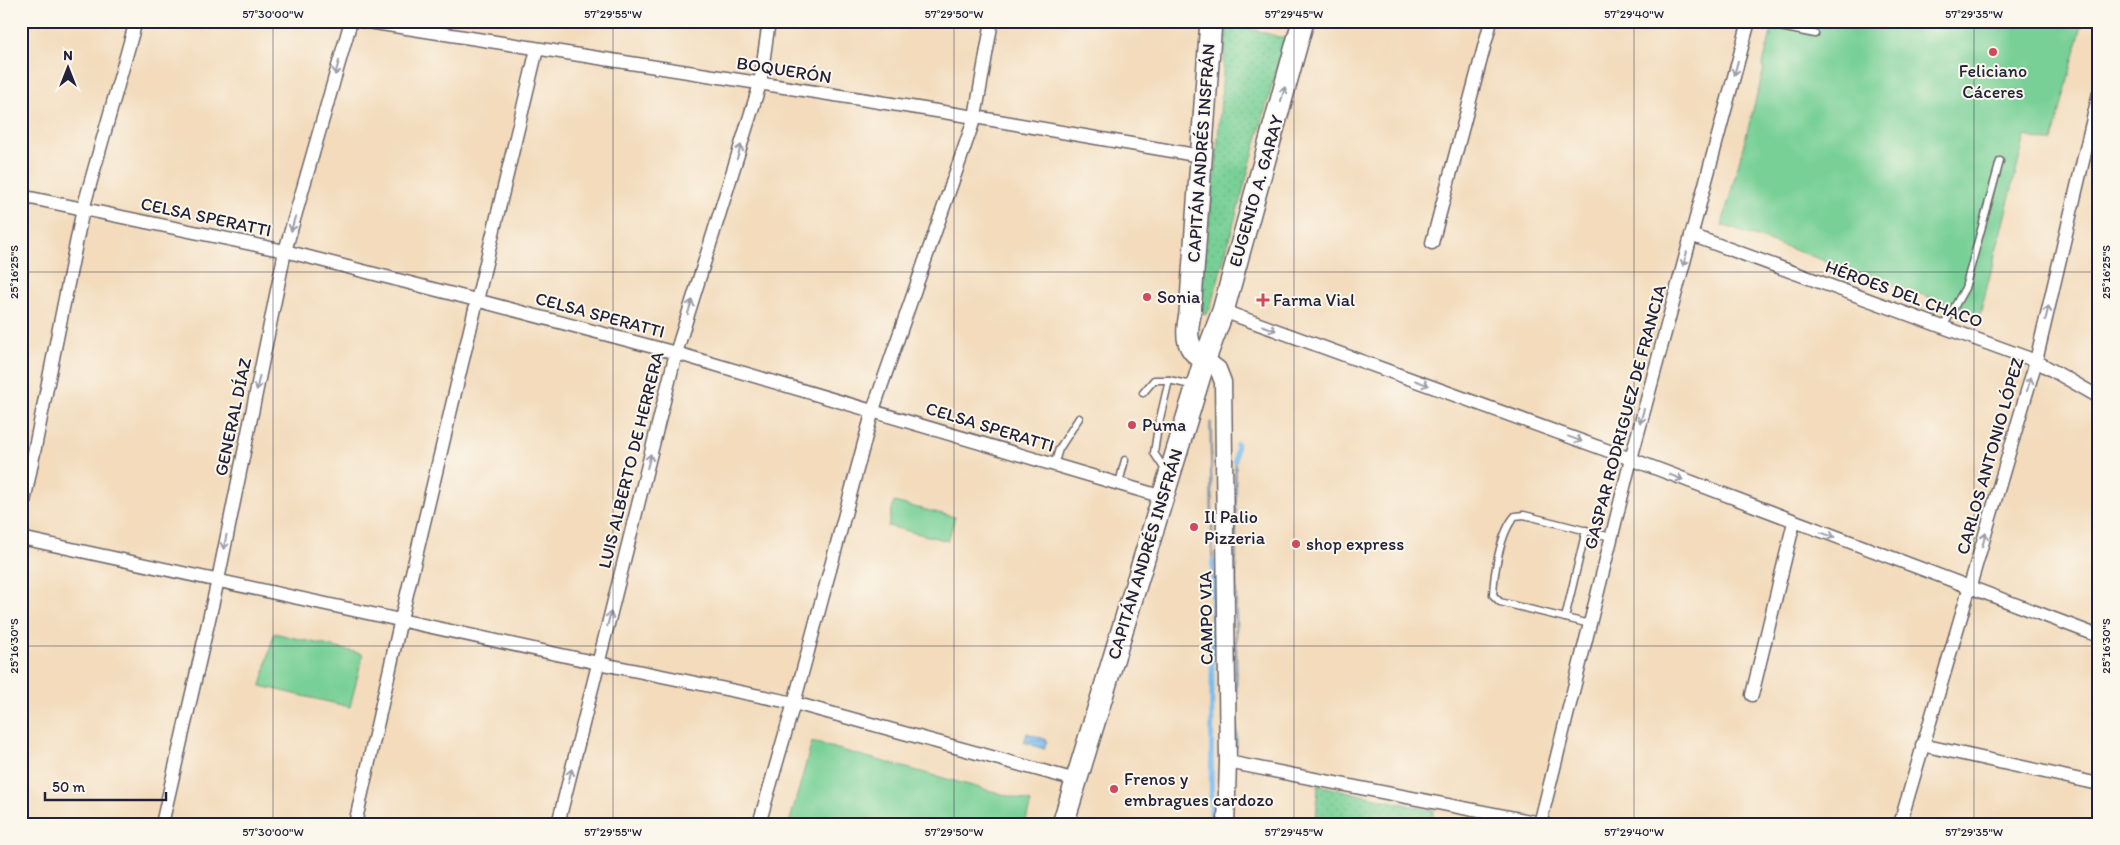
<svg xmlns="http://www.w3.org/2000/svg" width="2120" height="845" viewBox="0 0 2120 845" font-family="Itim,sans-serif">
	<defs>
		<pattern id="grass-dots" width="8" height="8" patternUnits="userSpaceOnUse" patternTransform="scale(1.25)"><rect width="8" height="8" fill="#78d096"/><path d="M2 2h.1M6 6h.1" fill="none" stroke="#68b282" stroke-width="1.8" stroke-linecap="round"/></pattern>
		<pattern id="water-rules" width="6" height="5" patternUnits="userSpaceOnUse" patternTransform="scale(1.25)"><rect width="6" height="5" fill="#78bbee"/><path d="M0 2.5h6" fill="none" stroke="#68a0cd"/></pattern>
	</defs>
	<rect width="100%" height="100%" fill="#fbf7ec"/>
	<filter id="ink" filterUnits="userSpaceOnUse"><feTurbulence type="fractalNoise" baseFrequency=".02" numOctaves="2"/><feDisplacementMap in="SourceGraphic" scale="10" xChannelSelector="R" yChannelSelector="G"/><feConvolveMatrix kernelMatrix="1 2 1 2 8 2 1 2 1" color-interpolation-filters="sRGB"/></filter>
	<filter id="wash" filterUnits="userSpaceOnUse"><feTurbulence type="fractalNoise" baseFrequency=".0096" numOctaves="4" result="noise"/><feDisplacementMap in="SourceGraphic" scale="20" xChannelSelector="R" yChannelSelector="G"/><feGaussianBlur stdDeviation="1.12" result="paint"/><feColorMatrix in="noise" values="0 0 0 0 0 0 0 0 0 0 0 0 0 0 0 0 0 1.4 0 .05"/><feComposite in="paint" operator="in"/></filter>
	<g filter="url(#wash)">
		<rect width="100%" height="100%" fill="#f3dbbc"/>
		<g fill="url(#grass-dots)" stroke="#4d7968">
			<path d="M1227,21L1285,39L1210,309L1207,314L1202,313L1199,307L1216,164Z"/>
			<path d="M1318,785L1434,811L1430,824H1316Z"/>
		</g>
		<g fill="#78d096" stroke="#4d7968">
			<path d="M1774,21H2083L2052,142L2025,136L1980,315L1722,225L1764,69L1762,68Z"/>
			<path d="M894,502L955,517L948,541L888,526Z"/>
			<path d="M274,633L363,654L350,707L261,686Z"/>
			<path d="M812,742L1031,802L1025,824H789Z"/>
		</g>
		<g fill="url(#water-rules)" stroke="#4d6e94">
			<path d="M1210,422H1211L1213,565H1212Z"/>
			<path d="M1235,455H1236L1237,747H1235Z"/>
			<path d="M1027,733L1047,740L1044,749L1024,742Z"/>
		</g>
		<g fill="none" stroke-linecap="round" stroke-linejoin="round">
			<g stroke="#78bbee" stroke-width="5">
				<path d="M1235,461L1237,444"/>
				<path d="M1211,824L1213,560"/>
			</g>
		</g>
	</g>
	<g filter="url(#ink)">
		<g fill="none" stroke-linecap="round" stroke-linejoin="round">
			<defs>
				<g id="service">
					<path d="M1750,21L1815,34"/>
					<path d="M1943,327L1965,288L2000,161"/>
					<path d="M1143,393L1154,380H1169L1195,386"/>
					<path d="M1054,465L1059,449L1079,418"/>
					<path d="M1166,471L1154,453L1158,427L1169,380"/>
					<path d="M1119,483L1125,460"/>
					<path d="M1565,618L1586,530"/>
					<path d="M1590,624L1500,602L1493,595C1494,573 1500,533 1515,516L1524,515L1611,537"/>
				</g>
				<g id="minor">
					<path d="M362,21L975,117L1201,156"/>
					<path d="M21,196L285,251L476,300L676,353L1163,497"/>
					<path d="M1691,235L2036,361L2099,397"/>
					<path d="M1432,243L1491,21"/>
					<path d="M1223,311L1631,459L2099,636"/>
					<path d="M21,517L83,209L136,21"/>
					<path d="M21,538L598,663L794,703L1076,780"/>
					<path d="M1752,695L1794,522"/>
					<path d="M1922,745L2099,784"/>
					<path d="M1228,762L1540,823"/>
					<path d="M162,824L218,580L285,251L351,21"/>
					<path d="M355,824L401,619L537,49"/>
					<path d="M558,824L676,353L760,84L769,21"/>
					<path d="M759,824L794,703L873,410L975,117L992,21"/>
					<path d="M1540,824L1631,459L1749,21"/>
					<path d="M1900,824L2036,361L2099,93"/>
				</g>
				<path id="tertiary" d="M1205,359L1218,369L1223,382L1228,762L1226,824"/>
				<g id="primary">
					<path d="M1205,359C1185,350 1186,333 1190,314L1211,21"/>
					<path d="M1063,824L1205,359L1223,311L1303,21"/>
				</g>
			</defs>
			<use href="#service" stroke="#6b6368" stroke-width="9"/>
			<use href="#minor" stroke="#6b6368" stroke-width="15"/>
			<use href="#tertiary" stroke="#6b6368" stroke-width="19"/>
			<use href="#primary" stroke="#6b6368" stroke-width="24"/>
			<use href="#service" stroke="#fff" stroke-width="6"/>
			<use href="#minor" stroke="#fff" stroke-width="12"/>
			<use href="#tertiary" stroke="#fff" stroke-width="16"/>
			<use href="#primary" stroke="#fff" stroke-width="21"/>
		</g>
		<defs><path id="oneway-shaft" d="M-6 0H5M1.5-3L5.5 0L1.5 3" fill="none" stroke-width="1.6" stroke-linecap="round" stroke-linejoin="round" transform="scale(1.25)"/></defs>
		<g stroke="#9c9ca7">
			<use href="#oneway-shaft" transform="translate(337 68) rotate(106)"/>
			<use href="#oneway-shaft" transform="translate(1736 68) rotate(105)"/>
			<use href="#oneway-shaft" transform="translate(1283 94) rotate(-74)"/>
			<use href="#oneway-shaft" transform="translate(739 152) rotate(-73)"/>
			<use href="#oneway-shaft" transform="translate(293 224) rotate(106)"/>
			<use href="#oneway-shaft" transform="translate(1685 259) rotate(105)"/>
			<use href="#oneway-shaft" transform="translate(690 307) rotate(-73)"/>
			<use href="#oneway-shaft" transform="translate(2047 313) rotate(-77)"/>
			<use href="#oneway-shaft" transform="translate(1269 328) rotate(20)"/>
			<use href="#oneway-shaft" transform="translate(258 383) rotate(102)"/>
			<use href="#oneway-shaft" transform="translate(1422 383) rotate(20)"/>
			<use href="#oneway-shaft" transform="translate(2029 384) rotate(-74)"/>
			<use href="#oneway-shaft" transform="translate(1642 416) rotate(105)"/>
			<use href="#oneway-shaft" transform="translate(1575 439) rotate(20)"/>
			<use href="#oneway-shaft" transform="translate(649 461) rotate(-76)"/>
			<use href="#oneway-shaft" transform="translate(1676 477) rotate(21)"/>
			<use href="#oneway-shaft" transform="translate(1828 535) rotate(20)"/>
			<use href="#oneway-shaft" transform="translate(1984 540) rotate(-74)"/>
			<use href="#oneway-shaft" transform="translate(225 542) rotate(102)"/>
			<use href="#oneway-shaft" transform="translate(609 619) rotate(-76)"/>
			<use href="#oneway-shaft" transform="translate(570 776) rotate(-76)"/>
		</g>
	</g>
	<path fill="none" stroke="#22223b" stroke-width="1" stroke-opacity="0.45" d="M273,21V824M613,21V824M954,21V824M1294,21V824M1634,21V824M1974,21V824M21,272H2099M21,646H2099"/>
	<g fill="#d1495b" stroke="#fbf7ec" stroke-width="2">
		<circle cx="1993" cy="52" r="5"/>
		<circle cx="1147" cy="297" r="5"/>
		<path d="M1260.5 292.5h5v5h5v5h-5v5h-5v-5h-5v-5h5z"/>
		<circle cx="1132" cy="425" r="5"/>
		<circle cx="1194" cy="527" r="5"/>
		<circle cx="1296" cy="544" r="5"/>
		<circle cx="1114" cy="789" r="5"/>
	</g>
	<g text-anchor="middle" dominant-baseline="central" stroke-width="4" stroke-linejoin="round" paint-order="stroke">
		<g font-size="18" fill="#22223b" stroke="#fbf7ec">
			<text transform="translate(784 70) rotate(9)">BOQUERÓN</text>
			<text transform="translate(1201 153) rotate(-86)">CAPITÁN ANDRÉS INSFRÁN</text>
			<text transform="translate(1256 191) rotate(-74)">EUGENIO A. GARAY</text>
			<text transform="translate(206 217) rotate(12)">CELSA SPERATTI</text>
			<text transform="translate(1904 294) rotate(20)">HÉROES DEL CHACO</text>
			<text transform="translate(600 315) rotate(15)">CELSA SPERATTI</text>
			<text transform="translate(233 417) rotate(-78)">GENERAL DÍAZ</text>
			<text transform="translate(1625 417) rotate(-75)">GASPAR RODRIGUEZ DE FRANCIA</text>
			<text transform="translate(990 427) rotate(17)">CELSA SPERATTI</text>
			<text transform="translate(1990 456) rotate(-74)">CARLOS ANTONIO LÓPEZ</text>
			<text transform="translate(631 460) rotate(-76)">LUIS ALBERTO DE HERRERA</text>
			<text transform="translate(1145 554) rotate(-73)">CAPITÁN ANDRÉS INSFRÁN</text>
			<text transform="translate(1206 618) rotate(-91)">CAMPO VIA</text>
		</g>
		<g font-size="18" fill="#22223b" stroke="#fbf7ec" text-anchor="start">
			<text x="1993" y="71" text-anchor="middle">Feliciano<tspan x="1993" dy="21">Cáceres</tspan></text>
			<text x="1157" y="297">Sonia</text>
			<text x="1273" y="300">Farma Vial</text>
			<text x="1142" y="425">Puma</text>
			<text x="1204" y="517">Il Palio<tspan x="1204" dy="21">Pizzeria</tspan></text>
			<text x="1306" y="544">shop express</text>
			<text x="1124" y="779">Frenos y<tspan x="1124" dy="21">embragues cardozo</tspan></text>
		</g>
	</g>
	<rect width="2120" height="845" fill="none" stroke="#fbf7ec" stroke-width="55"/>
	<g transform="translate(68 68)" stroke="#fbf7ec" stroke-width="4" paint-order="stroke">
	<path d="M0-4L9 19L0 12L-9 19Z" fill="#22223b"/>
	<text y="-8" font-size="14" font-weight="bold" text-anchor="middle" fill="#22223b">N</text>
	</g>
	<path d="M45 792v8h121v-8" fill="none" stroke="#22223b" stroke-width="2.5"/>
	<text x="52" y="792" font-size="15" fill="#22223b" stroke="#fbf7ec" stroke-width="4" paint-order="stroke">50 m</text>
	<rect x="28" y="28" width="2064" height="790" fill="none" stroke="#22223b" stroke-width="2"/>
	<g font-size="12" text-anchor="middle" fill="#22223b">
		<text x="273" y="18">57°30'00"W</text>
		<text x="613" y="18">57°29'55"W</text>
		<text x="954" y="18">57°29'50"W</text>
		<text x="1294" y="18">57°29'45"W</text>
		<text x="1634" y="18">57°29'40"W</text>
		<text x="1974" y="18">57°29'35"W</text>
		<text transform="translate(14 272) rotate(-90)" y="4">25°16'25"S</text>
		<text transform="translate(2106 272) rotate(-90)" y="4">25°16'25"S</text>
		<text transform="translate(14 646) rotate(-90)" y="4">25°16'30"S</text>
		<text transform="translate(2106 646) rotate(-90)" y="4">25°16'30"S</text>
		<text x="273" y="836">57°30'00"W</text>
		<text x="613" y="836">57°29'55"W</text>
		<text x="954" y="836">57°29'50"W</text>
		<text x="1294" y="836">57°29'45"W</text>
		<text x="1634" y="836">57°29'40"W</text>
		<text x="1974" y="836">57°29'35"W</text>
	</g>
</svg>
